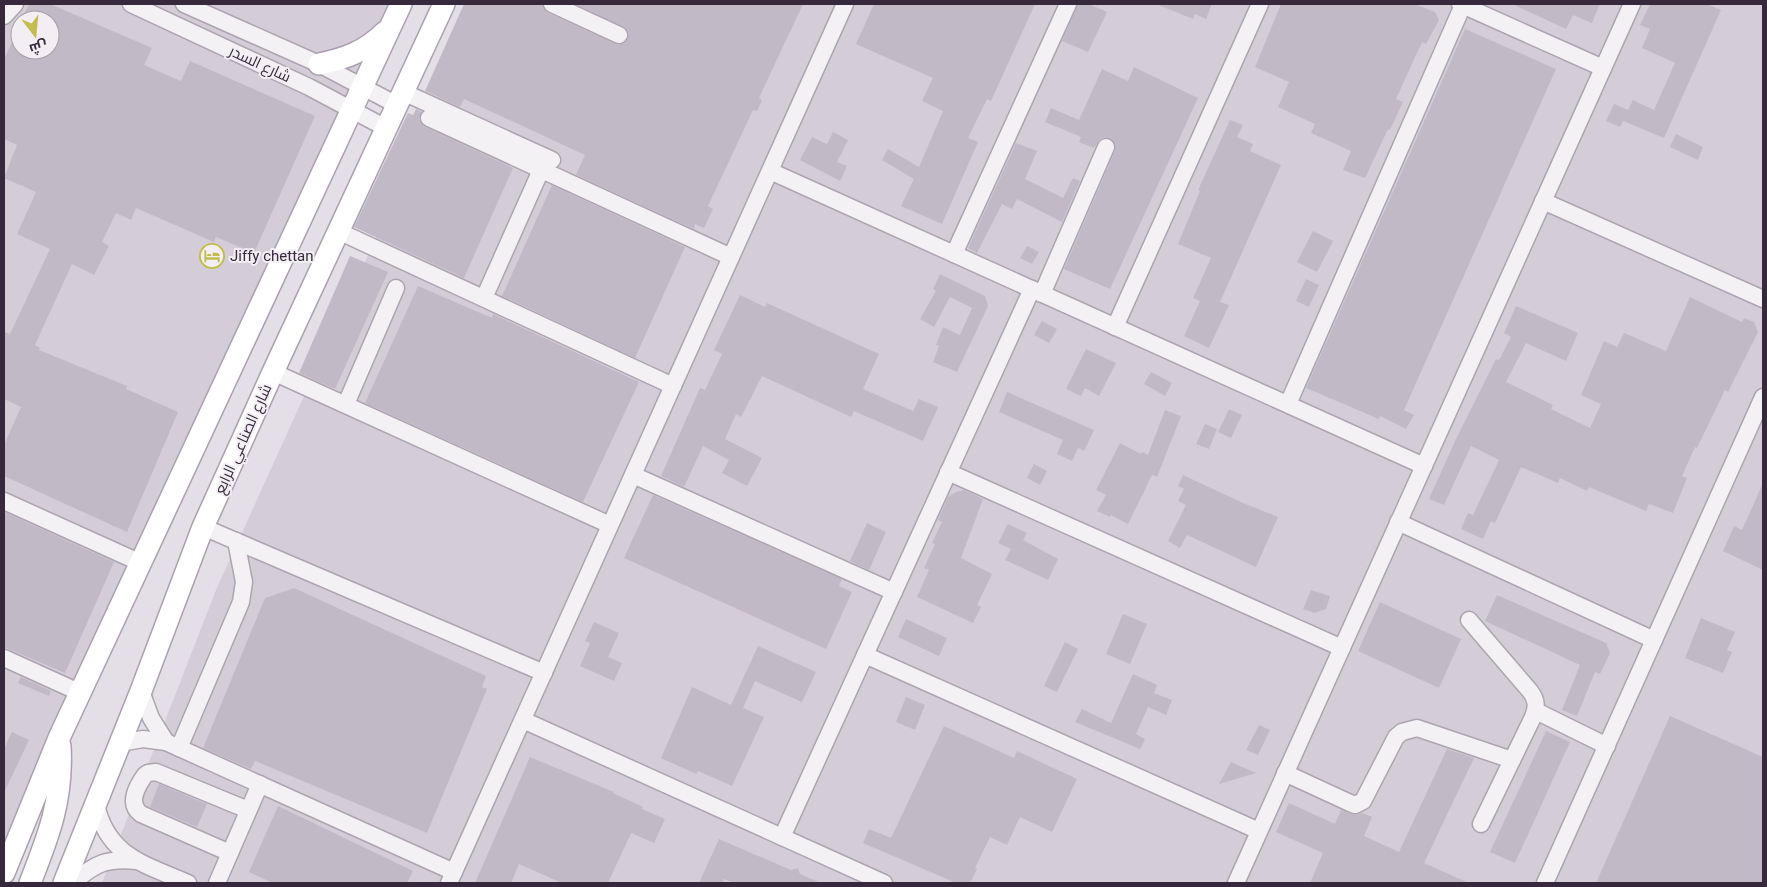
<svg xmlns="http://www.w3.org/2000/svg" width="1767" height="887" viewBox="0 0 1767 887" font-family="Roboto,Cairo,sans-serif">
	<rect width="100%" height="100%" fill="#e4dee6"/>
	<g fill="#d4cdd8" fill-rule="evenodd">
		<path d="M4,4H398L4,883ZM20,20H50V50H20Z"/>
		<path d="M482,4H1763V883H102L216,590Z"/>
	</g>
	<g fill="#c2b9c6">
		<path d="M29,4H50L152,48L144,65L181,81L190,61L315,116L254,253L216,237L214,242L136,208L131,220L116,213L102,242L109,246L94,275L72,264L35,345L40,348L39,350L127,386L126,389L178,412L127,532L4,476V445L21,407L4,399V332L10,334L50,249L17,234L36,192L4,178L17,145L4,139V60L20,23V50H50V20H21Z"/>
		<path d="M464,4H542L544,9L548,13L619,45L625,43L628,39L629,34L627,29L575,4H803L759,98L762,100L757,111L753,110L708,206L713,209L704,228L695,224L694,229L576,175L585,155L464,99L460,107L425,91Z"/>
		<path d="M874,4H1035L991,101L987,99L968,138L978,142L942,224L901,206L914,179L882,160L888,149L919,167L943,111L922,101L933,78L856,44Z"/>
		<path d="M1078,4H1089L1107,12L1088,52L1062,41Z"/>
		<path d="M1156,4H1212L1206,19L1195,14L1193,19Z"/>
		<path d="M1281,4H1415L1435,12L1439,20L1426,44L1422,42L1396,99L1403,102L1390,130L1388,129L1365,178L1343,170L1351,151L1311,133L1315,124L1278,107L1289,82L1255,67Z"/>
		<path d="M1512,4H1600L1592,23L1573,15L1566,29Z"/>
		<path d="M1650,4H1707L1721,10L1664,138L1623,121L1620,127L1606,121L1614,104L1628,110L1633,100L1654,110L1675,63L1642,48L1650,29L1640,25Z"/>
		<path d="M1465,29L1556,69L1404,410L1414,415L1406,429L1380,416L1379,419L1306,388Z"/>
		<path d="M1134,67L1198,98L1110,289L1064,269L1115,151L1116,145L1110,138L1104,137L1100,139L1094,148L1079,142L1081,137L1045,122L1051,108L1079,120L1102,69L1128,81Z"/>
		<path d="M416,109L422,112L419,119L425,127L513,168L464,278L354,227L408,113L413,115Z"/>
		<path d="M1230,120L1243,125L1237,137L1253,144L1250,151L1281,165L1220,302L1229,305L1209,348L1184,336L1200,301L1193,298L1211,258L1178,244L1200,191L1198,190Z"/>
		<path d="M833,132L848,140L837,162L847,166L840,181L800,160L812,137L827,144Z"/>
		<path d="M1676,134L1703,147L1698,160L1670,147Z"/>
		<path d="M1016,143L1037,151L1025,179L1063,198L1073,178L1080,181L1062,222L1017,199L1012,209L1002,204L977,253L968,248Z"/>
		<path d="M552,185L685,247L635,358L502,296Z"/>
		<path d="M1313,231L1333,241L1317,272L1297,262Z"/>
		<path d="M1027,246L1039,252L1032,264L1020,258Z"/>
		<path d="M350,256L388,272L335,389L299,373Z"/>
		<path d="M940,274L985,296L988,306L957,372L933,362L939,346L936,345L943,327L960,335L972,308L950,297L934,327L920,319L936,291L933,289Z"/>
		<path d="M1306,279L1319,285L1309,307L1296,301Z"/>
		<path d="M418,286L492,318L493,314L639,382L583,502L365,403Z"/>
		<path d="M740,295L765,307L767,303L879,354L863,389L913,411L919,399L938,407L923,441L854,411L851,417L762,376L741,417L736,414L725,439L762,458L747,486L722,473L729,460L703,446L684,487L661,476L700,388L705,390L722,354L714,350Z"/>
		<path d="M1690,297L1742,322L1744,318L1754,322L1758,332L1728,392L1725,390L1697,448L1695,447L1682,476L1687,478L1673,513L1649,504L1646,511L1589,487L1587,491L1560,478L1558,483L1521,467L1495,523L1491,521L1483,539L1461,529L1468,513L1473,515L1499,460L1471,446L1444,505L1429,499L1456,439L1496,359L1499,360L1511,337L1504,333L1516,306L1578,333L1566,361L1526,343L1506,382L1553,405L1551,409L1590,428L1601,404L1581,395L1604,341L1617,347L1624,333L1666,351Z"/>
		<path d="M1042,321L1057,329L1049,343L1034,335Z"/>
		<path d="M1086,349L1116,363L1099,396L1085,388L1081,396L1066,389Z"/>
		<path d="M1151,372L1172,383L1165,396L1144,384Z"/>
		<path d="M1007,392L1094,430L1084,451L1078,448L1072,461L1057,454L1063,440L999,412Z"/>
		<path d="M1229,409L1242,415L1231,438L1218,432Z"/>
		<path d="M1165,410L1181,416L1157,477L1152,475L1128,524L1111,515L1110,517L1097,511L1106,495L1096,490L1120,443L1141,454L1142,452L1148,455Z"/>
		<path d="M1205,424L1217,429L1209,449L1196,444Z"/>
		<path d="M1034,464L1047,471L1040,485L1027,478Z"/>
		<path d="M1183,475L1243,503L1278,517L1256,567L1187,535L1180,548L1168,541L1186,505L1178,501L1184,489L1178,486Z"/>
		<path d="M1763,483V570L1723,551L1734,526L1742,530Z"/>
		<path d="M964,490L983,499L961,558L992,574L977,605L981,607L973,623L917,597L929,570L924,568L935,544L932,543L942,522L938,520L941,513L948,497L956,492Z"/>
		<path d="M653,495L842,579L839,586L852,592L826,649L624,558Z"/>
		<path d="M4,512L114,562L65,673L4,647Z"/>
		<path d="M867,523L886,532L869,570L850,561Z"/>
		<path d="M1008,524L1027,533L1023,540L1058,559L1048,580L1005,560L1011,549L998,543Z"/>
		<path d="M294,588L486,676L482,687L487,689L427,833L255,761L251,769L203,748L265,598Z"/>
		<path d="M1311,590L1330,596L1326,609L1314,613L1303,609Z"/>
		<path d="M1497,595L1606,643L1610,653L1600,674L1595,672L1577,716L1562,710L1580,665L1485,621Z"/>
		<path d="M1380,602L1461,639L1439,688L1358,651Z"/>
		<path d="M1123,614L1147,624L1130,664L1106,654Z"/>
		<path d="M1701,618L1735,632L1727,650L1732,652L1723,673L1685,658Z"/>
		<path d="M906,619L947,638L939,656L898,637Z"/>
		<path d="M594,622L619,633L608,657L622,663L614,681L580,666L590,643L585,641Z"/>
		<path d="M1065,642L1078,649L1057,692L1044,686Z"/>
		<path d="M758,646L816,672L802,702L755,681L743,708L764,717L732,786L698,771L696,774L661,758L692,687L731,705Z"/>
		<path d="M1133,674L1157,685L1154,693L1172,700L1166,715L1148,707L1136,734L1145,739L1140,749L1075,722L1082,709L1111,723Z"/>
		<path d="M21,677L51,691L49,696L18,683Z"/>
		<path d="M906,697L925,705L915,730L896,722Z"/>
		<path d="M1670,716L1763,757V883H1596Z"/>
		<path d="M1259,725L1270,730L1258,755L1246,750Z"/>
		<path d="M944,726L1014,758L1017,751L1077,779L1052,832L1020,817L1007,845L990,837L975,868L977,869L970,883H956L863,843L869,829L891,838Z"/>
		<path d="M1546,731L1570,742L1515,863L1490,852Z"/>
		<path d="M12,732L29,740L4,793V749Z"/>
		<path d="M1447,749L1474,758L1424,863L1469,883H1310L1323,853L1276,832L1289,803L1335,824L1341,810L1355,815L1362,813L1372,817L1364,836L1399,852Z"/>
		<path d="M530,757L614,792L613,793L643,807L642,809L665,819L654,843L631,833L608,883H562L519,864L511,883H475Z"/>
		<path d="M1231,762L1256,773L1219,784Z"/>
		<path d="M159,784L207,804L197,827L150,807Z"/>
		<path d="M278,806L413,871L407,883H273L249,872Z"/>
		<path d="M719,839L791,870L798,868L800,874L821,883H734L724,879L722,883H699Z"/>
	</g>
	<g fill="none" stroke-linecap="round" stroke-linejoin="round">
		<defs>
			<g id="minor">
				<path d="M131,4L309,87L386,128"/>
				<path d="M184,4L319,64L397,105"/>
				<path d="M552,4L619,35"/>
				<path d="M1460,4L1603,68"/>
				<path d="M4,16L15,4"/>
				<path d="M403,92L552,160"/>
				<path d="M429,118L731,257"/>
				<path d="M770,171L1424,466"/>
				<path d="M1543,201L1763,299"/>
				<path d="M338,231L673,386"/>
				<path d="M954,254L1068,4"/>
				<path d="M1042,294L1106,147"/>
				<path d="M484,298L541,170"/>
				<path d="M1115,327L1260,4"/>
				<path d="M273,372L610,525"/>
				<path d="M346,404L396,288"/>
				<path d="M1288,404L1463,5"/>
				<path d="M948,472L1342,648"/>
				<path d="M633,475L894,592"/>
				<path d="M4,501L141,563"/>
				<path d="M1398,522L1654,640"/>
				<path d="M203,527L544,673"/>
				<path d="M1469,620L1530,691C1537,700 1537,707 1533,717L1481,824"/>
				<path d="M865,655L1259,831"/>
				<path d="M4,658L81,693"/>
				<path d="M141,691L151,718L166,742"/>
				<path d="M1536,711L1607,746"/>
				<path d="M523,720L884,883"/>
				<path d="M120,743L143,739L166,742L454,872"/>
				<path d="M179,748L241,602L244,582L236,541"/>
				<path d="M1285,773L1350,803L1355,805L1363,801L1396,737L1402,732L1417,728L1512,760"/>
				<path d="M96,804C107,856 144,864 188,883"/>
				<path d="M782,837L1032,289"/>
				<path d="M230,853L141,814C127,804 137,786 145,775L148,773L156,772L248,810"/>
				<path d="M73,883C95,863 107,858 137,861"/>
				<path d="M217,883L260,784"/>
				<path d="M449,883L845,4"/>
				<path d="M1236,883L1632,4"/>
				<path d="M1545,883L1763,397"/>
			</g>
			<g id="major">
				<path d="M319,64C345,59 366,51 385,32"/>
				<path d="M4,873L59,738L401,4"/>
				<path d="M30,883C49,835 63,799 60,746"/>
				<path d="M64,883L141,691L203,527L273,372L444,4"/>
			</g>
		</defs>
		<use href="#minor" stroke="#ada4b0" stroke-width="19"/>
		<use href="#major" stroke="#ac9fb1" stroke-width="24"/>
		<use href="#minor" stroke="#f4f1f5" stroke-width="16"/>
		<use href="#major" stroke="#fff" stroke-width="21"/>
	</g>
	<defs>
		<symbol id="hotel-ring" viewBox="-11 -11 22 22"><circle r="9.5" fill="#f2eef4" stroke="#c2bd4d" stroke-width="1.5"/><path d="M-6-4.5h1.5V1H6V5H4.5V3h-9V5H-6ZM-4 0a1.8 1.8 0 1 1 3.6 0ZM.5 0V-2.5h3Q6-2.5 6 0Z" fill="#c2bd4d"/></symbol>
	</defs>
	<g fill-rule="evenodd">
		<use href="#hotel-ring" x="198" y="242" width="28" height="28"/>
	</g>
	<g text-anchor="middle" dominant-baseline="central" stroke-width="4" stroke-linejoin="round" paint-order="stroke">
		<g font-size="15" fill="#37293c" stroke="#f2eef4">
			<text transform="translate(260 64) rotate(25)">شارع السدر</text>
			<text transform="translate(243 439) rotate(-66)">شارع الصناعي الرابع</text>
		</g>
		<g font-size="15" fill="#37293c" stroke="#f2eef4" text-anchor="start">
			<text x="230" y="256">Jiffy chettan</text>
		</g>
	</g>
	<rect width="1767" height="887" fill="none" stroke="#37293c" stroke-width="10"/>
	<g transform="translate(35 35) rotate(164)"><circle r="24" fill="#f2eef4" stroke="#a79faa"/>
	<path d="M0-4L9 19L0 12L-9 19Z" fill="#c2bd4d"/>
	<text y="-8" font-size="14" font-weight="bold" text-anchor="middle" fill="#37293c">ش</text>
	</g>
</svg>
